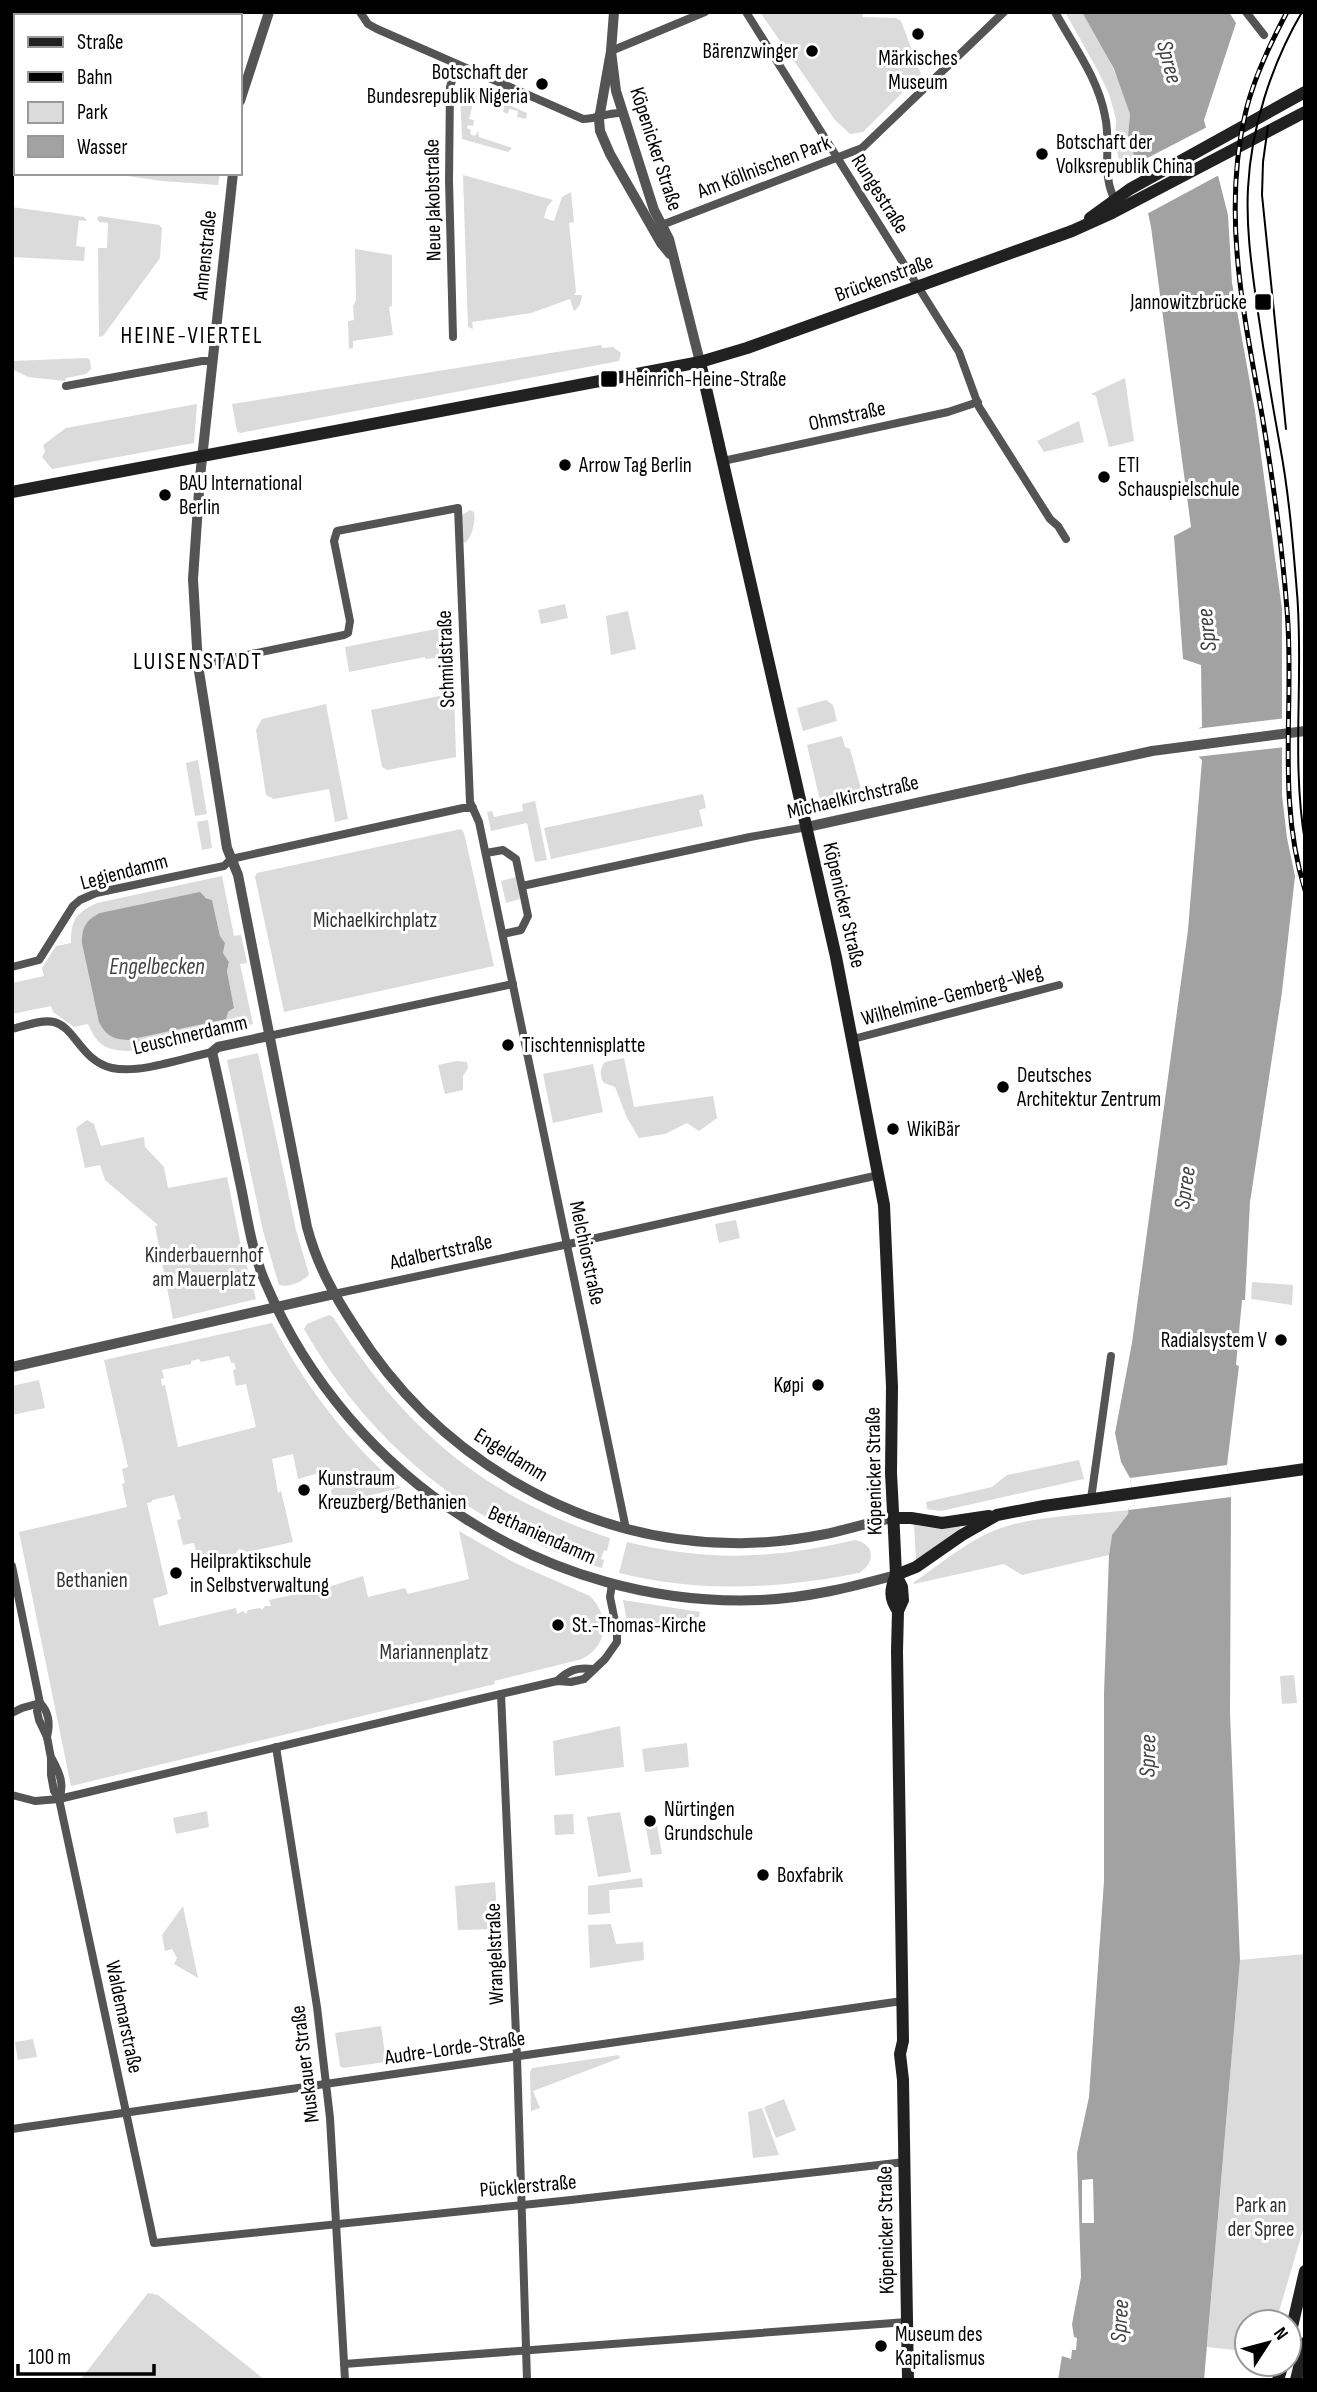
<svg xmlns="http://www.w3.org/2000/svg" width="1317" height="2392" viewBox="0 0 1317 2392" font-family="'Sofia Sans Condensed',sans-serif">
	<rect width="100%" height="100%" fill="#fff"/>
	<g fill="#dbdbdb" fill-rule="evenodd">
		<path d="M760,12H863V17L896,18L901,21L921,74L863,132L850,134L835,120Z"/>
		<path d="M1065,12H1082L1108,58L1123,90L1130,114L1128,136L1137,163L1122,171L1115,144L1116,119L1109,94L1098,71Z"/>
		<path d="M467,85L527,113L526,119L517,117L518,111L509,109L508,114L503,112L504,107L480,100L478,105L473,104L469,119L474,120L473,126L468,125L467,128L471,130L470,134L475,136L478,131L479,137L512,148L508,152L462,139L460,90Z"/>
		<path d="M107,173H220L218,185L162,181Z"/>
		<path d="M463,175L553,200L547,207L544,218L554,221L562,197L571,192L574,222L569,223L576,292L574,295H582C581,302 580,307 574,311L570,299L531,313L472,322L473,329L468,327Z"/>
		<path d="M12,207L84,217L87,221L79,220L76,246L85,247L84,261L12,257Z"/>
		<path d="M99,216L159,225L162,228L160,258L103,336L99,337L98,248H107L108,223L99,222L97,218Z"/>
		<path d="M355,249L392,255V306L389,307L393,335L353,341V348L349,349L348,321L354,320L353,307L356,300Z"/>
		<path d="M601,345L602,348L613,347L621,353L619,361L240,433L237,431L232,404Z"/>
		<path d="M87,358L90,360L91,369L86,374L66,378L65,381L28,377L12,369V361Z"/>
		<path d="M1125,378L1134,441L1109,447L1096,396L1091,394Z"/>
		<path d="M197,404L194,443L52,469L42,457L45,451L43,445L66,428Z"/>
		<path d="M1079,421L1084,442L1044,452L1037,441Z"/>
		<path d="M470,510L474,512C476,521 472,537 465,543L462,540V515Z"/>
		<path d="M565,604L568,618L541,624L538,610Z"/>
		<path d="M628,611L636,649L611,655L606,616Z"/>
		<path d="M451,626L452,657L425,659V657L349,672L345,647Z"/>
		<path d="M454,693L456,757L387,770L382,767L371,710Z"/>
		<path d="M826,700L833,705L837,721L803,731L797,708Z"/>
		<path d="M326,704L348,819L335,822L329,789L274,799L266,795L256,730L262,719Z"/>
		<path d="M842,736L845,747L850,749L864,800L822,809L807,745Z"/>
		<path d="M198,760L207,814L195,816L186,763Z"/>
		<path d="M703,794L706,808L699,810L703,826L551,859L544,828Z"/>
		<path d="M535,801L547,860L535,862L527,823L491,831L487,812L492,811L494,817L523,811L522,804Z"/>
		<path d="M208,820L212,848L202,850L197,822Z"/>
		<path d="M461,829L464,833L494,966L284,1012L255,877L257,873Z"/>
		<path d="M222,876L234,936L241,935L247,963L240,964L253,1024L129,1051C105,1050 98,1046 88,1024L74,1027L53,1012L51,1006L12,1014V983L44,976L42,968L56,946L71,943C71,919 76,913 97,903ZM203,896L212,900L220,936L225,943L223,953L229,962L227,971L234,1008L228,1012L225,1019Z"/>
		<path d="M516,877L520,899L506,903L501,881Z"/>
		<path d="M258,1053L296,1230L309,1274C304,1282 288,1288 279,1285L263,1231L227,1060Z"/>
		<path d="M624,1058L634,1107L713,1096L717,1118L699,1131L687,1123L665,1134L639,1138L627,1118L615,1087L604,1083C599,1076 600,1068 605,1062Z"/>
		<path d="M457,1061L467,1062L468,1068L463,1076V1090L445,1094L438,1065Z"/>
		<path d="M593,1064L603,1112L553,1123L543,1074Z"/>
		<path d="M87,1120L94,1124L101,1146L144,1137L145,1147L164,1167L168,1188L227,1177L240,1241L256,1299L173,1319L155,1226L158,1225L105,1180L100,1165L85,1168L76,1128Z"/>
		<path d="M736,1220L740,1238L719,1243L715,1224Z"/>
		<path d="M1252,1282L1293,1285L1292,1305L1251,1299Z"/>
		<path d="M329,1315L333,1317C405,1429 482,1496 610,1538L607,1551L604,1550L601,1559L604,1560L602,1568C474,1530 370,1445 304,1329L307,1324Z"/>
		<path d="M272,1323C305,1386 347,1441 401,1488L334,1504L331,1490L336,1487L334,1477L329,1478L326,1471L298,1479L293,1454L272,1459L278,1493L281,1491L293,1542L247,1552L239,1549L234,1556L199,1565L194,1543L183,1545L177,1520L181,1519L174,1495L152,1500V1502L147,1503L168,1594L153,1599L159,1626L236,1608L237,1614L243,1611L246,1614L248,1610L260,1608L262,1610L265,1606H271L269,1600L325,1588L363,1576L368,1597L405,1588L408,1594L469,1579L459,1531L515,1563L590,1596C610,1616 608,1646 582,1659L494,1681L495,1684L71,1786L19,1532L127,1507L122,1484L125,1483L122,1469L128,1467L104,1360ZM229,1356L231,1363H234L236,1369L233,1370L236,1386L246,1384L256,1427L178,1447L165,1385L162,1386L161,1379L164,1378L162,1370L191,1364V1361L199,1359L201,1362Z"/>
		<path d="M39,1380L45,1408L12,1415V1386Z"/>
		<path d="M1079,1460L1084,1479L941,1511L927,1509L926,1502L992,1487L1007,1475Z"/>
		<path d="M1129,1510L1128,1514L1112,1535L1109,1555L1022,1575L1004,1564L914,1584V1582C941,1564 969,1539 1001,1528C1039,1515 1088,1515 1129,1510Z"/>
		<path d="M914,1525L939,1529L960,1527V1529L916,1561Z"/>
		<path d="M855,1540C875,1544 876,1563 859,1573C778,1589 700,1593 619,1573L627,1542C708,1562 774,1559 855,1540Z"/>
		<path d="M623,1600L700,1612L699,1617L628,1627Z"/>
		<path d="M1294,1675L1297,1703L1282,1704L1280,1676Z"/>
		<path d="M620,1726L624,1767L555,1776L553,1741Z"/>
		<path d="M687,1743L689,1767L645,1772L642,1749Z"/>
		<path d="M207,1811L209,1827L176,1834L173,1818Z"/>
		<path d="M620,1812L631,1872L598,1877L587,1817Z"/>
		<path d="M573,1814L574,1834L555,1835L554,1815Z"/>
		<path d="M657,1826L662,1854L651,1855L646,1828Z"/>
		<path d="M642,1878L643,1887L609,1890L610,1913L588,1915V1886Z"/>
		<path d="M495,1882L498,1929L458,1930L455,1886Z"/>
		<path d="M183,1906L198,1978L174,1964L177,1958L172,1949L165,1951L162,1935Z"/>
		<path d="M611,1924L616,1944L643,1942L644,1960L590,1968L588,1925Z"/>
		<path d="M1305,1954V2223L1276,2322H1247L1243,2351L1207,2347L1240,1960Z"/>
		<path d="M381,2026L386,2062L343,2068L340,2066L335,2033Z"/>
		<path d="M33,2039L37,2057L18,2060L15,2042Z"/>
		<path d="M619,2055L620,2058L533,2091L540,2108L531,2111L530,2072L532,2068Z"/>
		<path d="M784,2099L796,2130L776,2138L764,2107Z"/>
		<path d="M762,2108L779,2155L753,2158L748,2112Z"/>
		<path d="M148,2293L158,2295L265,2380H80Z"/>
	</g>
	<g fill="#a2a2a2">
		<path d="M1082,12H1229L1236,23L1204,120L1228,215L1232,283L1255,411L1282,609V795L1287,838L1295,876L1282,992L1250,1202L1245,1300H1242L1236,1365L1239,1366L1227,1465L1231,1497L1230,1713L1240,1960L1204,2380H1058L1062,2356L1071,2359L1072,2350H1076L1077,2338L1074,2337L1072,2324L1081,2277L1077,2153L1089,2097L1104,1881V1693L1109,1555L1112,1535L1128,1514L1129,1507L1135,1505L1130,1478L1121,1462L1115,1433L1132,1343L1188,930L1202,760L1199,757V728L1202,727L1201,665L1183,659L1174,536L1191,527L1151,227L1140,175L1128,136L1130,114L1114,69Z"/>
		<path d="M200,892L206,898L212,900L220,936L225,943L223,953L229,962L227,971L234,1008L228,1012L226,1019L128,1040C113,1039 106,1036 99,1022L82,943C82,927 86,920 100,913Z"/>
	</g>
	<g fill="#fff">
		<path d="M1209,126L1221,174L1145,215L1134,165Z"/>
		<path d="M1287,718L1285,747L1195,757V729Z"/>
		<path d="M1227,1465L1231,1497L1129,1510V1507L1135,1505L1130,1478Z"/>
		<path d="M1093,2179L1094,2223H1082V2180Z"/>
	</g>
	<g fill="none" stroke-linecap="round" stroke-linejoin="round">
		<g stroke="#545454" stroke-width="8">
			<path d="M360,12L368,24L377,29L583,119C597,119 608,112 622,113"/>
			<path d="M746,12L959,352L979,407L1050,519L1058,526L1066,539"/>
			<path d="M1055,12C1073,45 1098,78 1105,116C1112,145 1100,174 1116,202"/>
			<path d="M1246,12L1264,35"/>
			<path d="M611,51L705,12"/>
			<path d="M659,226L862,148L1004,12"/>
			<path d="M453,337L449,180L450,87L457,64"/>
			<path d="M66,386L202,361H213"/>
			<path d="M723,461L948,412L978,402"/>
			<path d="M198,665L344,635L348,633L350,621L334,541L337,531L458,508L470,802L479,822L626,1529"/>
			<path d="M486,853L503,850L516,859L528,916L521,930L503,934"/>
			<path d="M522,886L750,837L807,827"/>
			<path d="M12,967L39,960L73,906L80,900L96,893L224,866L231,859L463,808H473"/>
			<path d="M12,1029C24,1026 42,1019 54,1022C75,1027 81,1061 112,1068C140,1074 184,1058 212,1052"/>
			<path d="M269,1036L513,984"/>
			<path d="M853,1039L1059,985"/>
			<path d="M334,1294L578,1242L879,1175"/>
			<path d="M1091,1499L1111,1356"/>
			<path d="M12,1566L40,1703L37,1711L39,1720L47,1737L51,1758V1775L54,1791L59,1799L154,2243L571,2200L905,2162"/>
			<path d="M557,1681C569,1670 577,1667 593,1669"/>
			<path d="M501,1694L517,2057L527,2380"/>
			<path d="M40,1703C50,1713 50,1725 47,1737"/>
			<path d="M12,1713L22,1708L40,1703"/>
			<path d="M276,1747L317,2007L330,2118L345,2380"/>
			<path d="M52,1759C59,1772 65,1784 59,1799"/>
			<path d="M12,1795L35,1801L59,1799L475,1700L557,1681L571,1682L584,1679L605,1659L617,1642V1631L610,1597L612,1584"/>
			<path d="M12,2129L902,2001"/>
			<path d="M344,2364L907,2322"/>
		</g>
		<g stroke="#545454" stroke-width="10">
			<path d="M614,12L611,51L599,119L600,131L610,154L661,243L670,254"/>
			<path d="M611,51L616,91L654,210L669,239L700,362"/>
			<path d="M240,101L269,12"/>
			<path d="M233,173L200,477L193,579L198,665L227,848L238,875L307,1227C317,1265 334,1295 355,1327C436,1456 577,1541 731,1543C763,1544 795,1540 826,1534C849,1529 870,1522 893,1518"/>
			<path d="M807,827L1152,751L1305,731"/>
			<path d="M269,1036L218,1047L212,1052C223,1099 232,1145 242,1192C248,1223 253,1255 266,1284C349,1479 549,1609 761,1600C807,1598 852,1587 896,1575"/>
			<path d="M12,1367L334,1294"/>
		</g>
		<g stroke="#212121" stroke-width="12">
			<path d="M1090,218L1130,189L1305,92"/>
			<path d="M700,362L836,957L884,1205L892,1387L891,1473L894,1531L896,1575L902,1587L903,1600L898,1611L897,1651L903,2041L900,2054L903,2080L908,2380"/>
			<path d="M12,492L700,362L747,348L1072,231L1112,213L1305,112"/>
			<path d="M893,1518H911L942,1523L989,1516"/>
			<path d="M896,1575L916,1567L962,1535L997,1515L1044,1506L1305,1469"/>
			<path d="M896,1575C890,1589 889,1598 898,1611"/>
			<path d="M1289,2340L1305,2271"/>
			<path d="M1278,2380L1283,2364"/>
			<path d="M1296,2380L1305,2343"/>
		</g>
		<g stroke="#000" stroke-width="2">
			<path d="M1302,12C1271,65 1251,128 1248,188C1246,226 1251,262 1256,299C1263,348 1271,397 1280,446C1289,494 1293,544 1297,593C1304,676 1291,759 1305,842"/>
			<path d="M1268,126L1263,162L1262,195L1286,429"/>
		</g>
		<defs>
			<path id="rail" d="M1287,12C1270,44 1253,79 1245,115C1222,215 1244,316 1262,415C1273,480 1282,544 1287,610C1295,703 1276,798 1305,890"/>
		</defs>
		<use href="#rail" stroke="#000" stroke-width="5"/>
		<use href="#rail" stroke="#fff" stroke-width="2.5" stroke-dasharray="8" stroke-linecap="butt"/>
	</g>
	<g fill="#000" stroke="#fff" stroke-width="2.5">
		<circle cx="918" cy="34" r="7"/>
		<circle cx="812" cy="51" r="7"/>
		<circle cx="542" cy="84" r="7"/>
		<circle cx="1042" cy="154" r="7"/>
		<rect x="1254" y="293" width="18" height="18" rx="3.5"/>
		<rect x="600" y="370" width="18" height="18" rx="3.5"/>
		<circle cx="565" cy="465" r="7"/>
		<circle cx="1104" cy="477" r="7"/>
		<circle cx="165" cy="495" r="7"/>
		<circle cx="508" cy="1045" r="7"/>
		<circle cx="1003" cy="1087" r="7"/>
		<circle cx="893" cy="1129" r="7"/>
		<circle cx="1281" cy="1340" r="7"/>
		<circle cx="818" cy="1385" r="7"/>
		<circle cx="304" cy="1490" r="7"/>
		<circle cx="176" cy="1573" r="7"/>
		<circle cx="558" cy="1625" r="7"/>
		<circle cx="650" cy="1821" r="7"/>
		<circle cx="763" cy="1875" r="7"/>
		<circle cx="881" cy="2346" r="7"/>
	</g>
	<g text-anchor="middle" dominant-baseline="central" stroke-width="6" stroke-linejoin="round" paint-order="stroke">
		<g font-size="21" fill="#000" stroke="#fff" text-anchor="start">
			<text x="798" y="51" text-anchor="end">Bärenzwinger</text>
			<text x="918" y="58" text-anchor="middle">Märkisches<tspan x="918" dy="24">Museum</tspan></text>
			<text x="528" y="72" text-anchor="end">Botschaft der<tspan x="528" dy="24">Bundesrepublik Nigeria</tspan></text>
			<text x="1056" y="142">Botschaft der<tspan x="1056" dy="24">Volksrepublik China</tspan></text>
			<text x="1247" y="302" text-anchor="end">Jannowitzbrücke</text>
			<text x="625" y="379">Heinrich-Heine-Straße</text>
			<text x="579" y="465">Arrow Tag Berlin</text>
			<text x="1118" y="465">ETI<tspan x="1118" dy="24">Schauspielschule</tspan></text>
			<text x="179" y="483">BAU International<tspan x="179" dy="24">Berlin</tspan></text>
			<text x="522" y="1045">Tischtennisplatte</text>
			<text x="1017" y="1075">Deutsches<tspan x="1017" dy="24">Architektur Zentrum</tspan></text>
			<text x="907" y="1129">WikiBär</text>
			<text x="1267" y="1340" text-anchor="end">Radialsystem V</text>
			<text x="804" y="1385" text-anchor="end">Køpi</text>
			<text x="318" y="1478">Kunstraum<tspan x="318" dy="24">Kreuzberg/Bethanien</tspan></text>
			<text x="190" y="1561">Heilpraktikschule<tspan x="190" dy="24">in Selbstverwaltung</tspan></text>
			<text x="572" y="1625">St.-Thomas-Kirche</text>
			<text x="664" y="1809">Nürtingen<tspan x="664" dy="24">Grundschule</tspan></text>
			<text x="777" y="1875">Boxfabrik</text>
			<text x="895" y="2334">Museum des<tspan x="895" dy="24">Kapitalismus</tspan></text>
		</g>
		<g font-size="21" fill="#000" stroke="#fff">
			<text transform="translate(656 149) rotate(72)">Köpenicker Straße</text>
			<text transform="translate(764 167) rotate(-21)">Am Köllnischen Park</text>
			<text transform="translate(880 194) rotate(58)">Rungestraße</text>
			<text transform="translate(433 200) rotate(-91)">Neue Jakobstraße</text>
			<text transform="translate(205 255) rotate(-84)">Annenstraße</text>
			<text transform="translate(884 278) rotate(-20)">Brückenstraße</text>
			<text transform="translate(847 416) rotate(-12)">Ohmstraße</text>
			<text transform="translate(446 659) rotate(-92)">Schmidstraße</text>
			<text transform="translate(853 797) rotate(-13)">Michaelkirchstraße</text>
			<text transform="translate(124 872) rotate(-15)">Legiendamm</text>
			<text transform="translate(844 905) rotate(77)">Köpenicker Straße</text>
			<text transform="translate(952 995) rotate(-15)">Wilhelmine-Gemberg-Weg</text>
			<text transform="translate(190 1035) rotate(-13)">Leuschnerdamm</text>
			<text transform="translate(441 1252) rotate(-12)">Adalbertstraße</text>
			<text transform="translate(587 1253) rotate(78)">Melchiorstraße</text>
			<text transform="translate(511 1455) rotate(32)">Engeldamm</text>
			<text transform="translate(874 1471) rotate(-91)">Köpenicker Straße</text>
			<text transform="translate(542 1535) rotate(24)">Bethaniendamm</text>
			<text transform="translate(495 1954) rotate(-92)">Wrangelstraße</text>
			<text transform="translate(124 2017) rotate(78)">Waldemarstraße</text>
			<text transform="translate(455 2048) rotate(-8)">Audre-Lorde-Straße</text>
			<text transform="translate(305 2064) rotate(-97)">Muskauer Straße</text>
			<text transform="translate(528 2186) rotate(-5)">Pücklerstraße</text>
			<text transform="translate(886 2230) rotate(-91)">Köpenicker Straße</text>
		</g>
		<g font-size="21" fill="#323232" stroke="#fff">
			<text x="375" y="920">Michaelkirchplatz</text>
			<text x="204" y="1255">Kinderbauernhof<tspan x="204" dy="24">am Mauerplatz</tspan></text>
			<text x="92" y="1580">Bethanien</text>
			<text x="434" y="1652">Mariannenplatz</text>
			<text x="1261" y="2205">Park an<tspan x="1261" dy="24">der Spree</tspan></text>
		</g>
		<g font-size="23" font-style="italic" fill="#434343" stroke="#fff">
			<text transform="translate(1169 62) rotate(75)">Spree</text>
			<text transform="translate(1207 630) rotate(-96)">Spree</text>
			<text x="157" y="967">Engelbecken</text>
			<text transform="translate(1185 1188) rotate(-82)">Spree</text>
			<text transform="translate(1148 1756) rotate(-89)">Spree</text>
			<text transform="translate(1120 2321) rotate(-86)">Spree</text>
		</g>
		<g font-size="23" letter-spacing="2" fill="#000" stroke="#fff">
			<text x="192" y="336">HEINE-VIERTEL</text>
		</g>
		<g font-size="24" letter-spacing="2" fill="#000" stroke="#fff">
			<text x="198" y="661">LUISENSTADT</text>
		</g>
	</g>
	<rect width="1317" height="2392" fill="none" stroke="#000000" stroke-width="28"/>
	<rect x="14" y="14" width="228" height="161" fill="#ffffff" stroke="#999999" stroke-width="2"/>
	<rect x="28" y="37" width="35" height="10" fill="#212121" stroke="#999999" stroke-width="2"/>
	<text x="77" y="49" font-size="21" fill="#000000">Straße</text>
	<rect x="28" y="72" width="35" height="10" fill="#000000" stroke="#999999" stroke-width="2"/>
	<text x="77" y="84" font-size="21" fill="#000000">Bahn</text>
	<rect x="28" y="102" width="35" height="21" fill="#dbdbdb" stroke="#999999" stroke-width="2"/>
	<text x="77" y="119" font-size="21" fill="#000000">Park</text>
	<rect x="28" y="136" width="35" height="21" fill="#a2a2a2" stroke="#999999" stroke-width="2"/>
	<text x="77" y="154" font-size="21" fill="#000000">Wasser</text>
	<g transform="translate(1268 2343) rotate(54)"><circle r="33" fill="#ffffff" stroke="#999999" stroke-width="2"/>
	<path d="M0-5L12 26L0 18L-12 26Z" fill="#000000"/>
	<text y="-10" font-size="19" font-weight="bold" text-anchor="middle" fill="#000000">N</text>
	</g>
	<path d="M18 2364v10h136v-10" fill="none" stroke="#000000" stroke-width="3.5"/>
	<text x="28" y="2364" font-size="21" fill="#000000" stroke="#ffffff" stroke-width="5" paint-order="stroke">100 m</text>
</svg>
